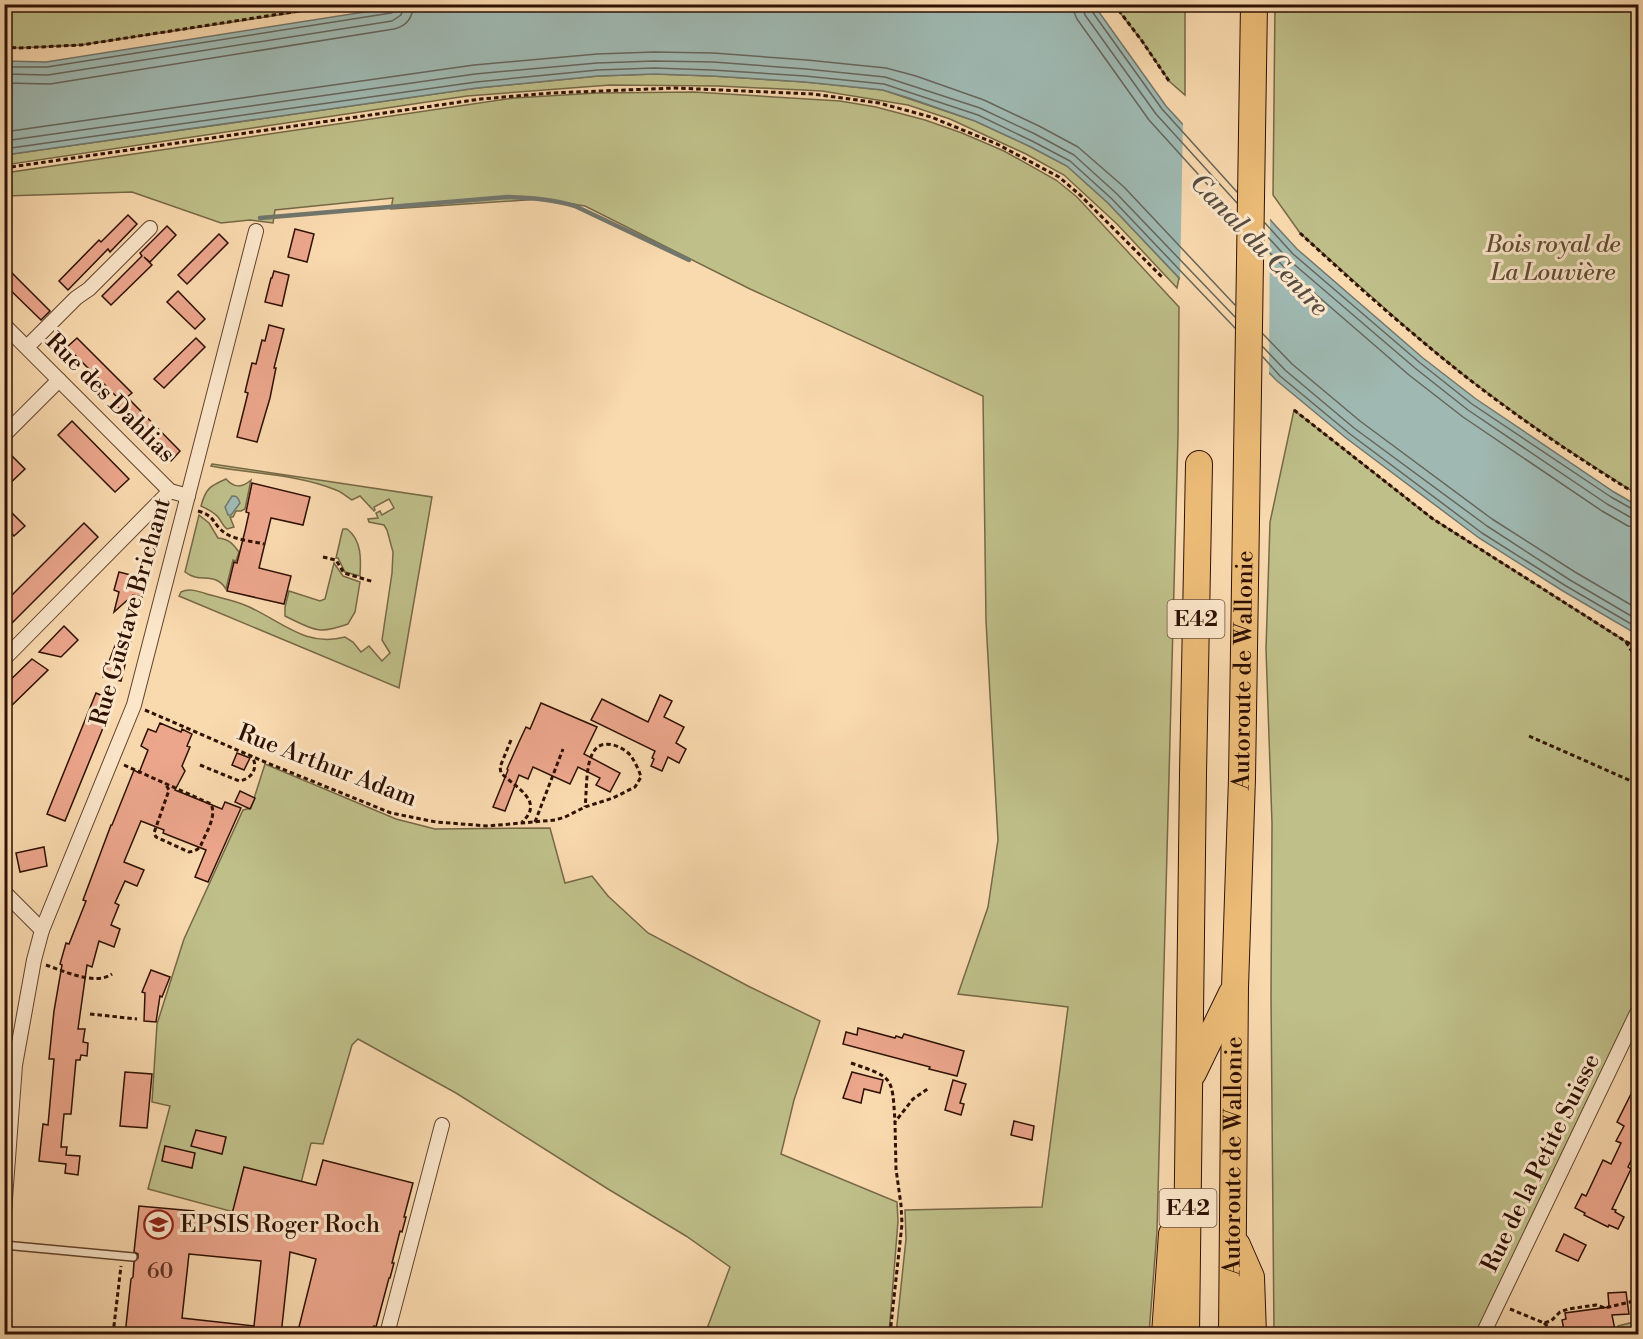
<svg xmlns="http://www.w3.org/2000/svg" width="1643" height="1339" viewBox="0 0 1643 1339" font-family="'Libre Bodoni',serif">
	<rect width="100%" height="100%" fill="#f9d9ae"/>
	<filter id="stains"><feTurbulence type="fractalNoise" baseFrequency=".00333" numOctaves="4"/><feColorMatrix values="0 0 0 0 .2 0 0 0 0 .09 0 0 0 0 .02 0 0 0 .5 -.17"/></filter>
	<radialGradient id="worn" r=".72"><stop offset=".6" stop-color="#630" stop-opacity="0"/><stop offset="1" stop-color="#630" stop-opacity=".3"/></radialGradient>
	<g fill="#bfbf89" stroke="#776846" stroke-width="1.5">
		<path d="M4,5L5,4L344,5L81,45L19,48L5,47Z"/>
		<path d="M1114,5H1185V95L1169,81L1142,41Z"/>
		<path d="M1275,5H1638V495L1565,448L1519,416L1466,377L1417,337L1300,233L1273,195Z"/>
		<path d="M655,74L712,76L805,82L883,90L975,121L1029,146L1067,166L1108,203L1179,278L1177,288L1117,224L1064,175L1026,154L950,119L908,105L822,91L718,86L610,85L467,96L5,165V155L477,88L598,76Z"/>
		<path d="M694,92L840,101L876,107L925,120L962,133L1004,151L1056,180L1077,197L1179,307L1178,435L1157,1231L1149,1334H896L906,1239L905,1210L1042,1207L1068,1007L958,994L988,907L998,840L986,621L983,396L750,289L585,206L541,199L391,209L393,198L275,210L273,223L250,220L221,223L132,192L5,196V173L514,98L597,93Z"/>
		<path d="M1294,410L1433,519L1625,641L1638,648V1011L1482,1334H1274L1271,997L1272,824L1266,649L1270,522Z"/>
		<path d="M212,464L432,497L399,688L179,596L181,592C189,588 198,591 207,594C220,598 234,600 247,606C280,620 305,648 345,637L353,642L361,652L369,646L382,661L390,653L382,640L392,573L393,552L387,530L384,525L369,522L368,519L378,518L376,513L380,511L382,515L394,508L389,499L374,507L375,510L374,511L360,496L352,500C347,497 342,492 336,490C297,474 252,474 211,466Z"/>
		<path d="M226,479C234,488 242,488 251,480L245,509L241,511H236L233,517H230L234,527L227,529C222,525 222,522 218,517C214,512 207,509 201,506C206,488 210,486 226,479Z"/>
		<path d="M199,515L209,523L218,538C229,539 233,544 239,552L236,561L233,560L226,589C215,571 200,584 185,572Z"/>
		<path d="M343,529H347C362,540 361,560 360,576L345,572L338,558H336L342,532Z"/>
		<path d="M334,563L343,576L360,582L355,612L348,624C317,635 314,630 285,616V607L289,591L320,601L325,599Z"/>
		<path d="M265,764L396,819L435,829L550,828L565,883L592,876L608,896L648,933L748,986L820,1021L794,1100L781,1154L897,1202L898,1221L889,1334H705L730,1267L686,1236L608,1189L456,1093L358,1039L352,1045L323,1144L311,1143L290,1227L148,1189L170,1106L152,1102L157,1024L184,939L243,810L251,808Z"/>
		<path d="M1638,1321V1334H1615L1618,1326Z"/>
	</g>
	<g fill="#9fb9b2" stroke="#72766c" stroke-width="1.5">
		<path d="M409,5H1094L1166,106L1297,249L1423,358L1476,399L1614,492L1638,506V635L1563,591L1479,538L1346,438L1276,380L1108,203L1067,166L1029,146L975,121L909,98L883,90L805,82L712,76L655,74L598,76L477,88L5,155L4,61L46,62Z"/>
		<path d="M232,496C237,496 238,497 240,503L231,515H228L225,507Z"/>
	</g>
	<path fill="#f9d9ae" d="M1183,120L1270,215L1269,377L1180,284Z"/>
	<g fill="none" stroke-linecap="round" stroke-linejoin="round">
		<g stroke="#67655b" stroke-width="1.5">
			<path d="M1073,4L1074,12L1077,19L1149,120L1236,216"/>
			<path d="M1082,4L1085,15L1156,114L1237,203"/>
			<path d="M1090,4L1091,10L1162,109L1237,192"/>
			<path d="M4,67H47L391,13L396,10L397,4"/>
			<path d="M4,74L48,75L392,21L401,15L404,4"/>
			<path d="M4,83L50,84L394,29C407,26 413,17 413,4"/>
			<path d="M4,132L474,65L597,54L654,52L713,53L807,60L886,68L916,76L984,100L1039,126L1078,147L1124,187L1235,305"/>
			<path d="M4,141L475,74L597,63L654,61L713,62L806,69L885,77L980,108L1035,134L1074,155L1117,194L1235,317"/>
			<path d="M4,149L476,82L598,70L654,68L712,70L805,76L884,84L978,115L1032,141L1070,161L1112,199L1235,328"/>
			<path d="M1265,223L1293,254L1419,362L1472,404L1611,497L1634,510L1638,511"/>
			<path d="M1265,234L1289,260L1415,368L1468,410L1607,504L1630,517L1638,518"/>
			<path d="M1264,247L1283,266L1409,375L1463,417L1602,511L1628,526L1638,527"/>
			<path d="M1263,334L1292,364L1360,421L1492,519L1575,572L1638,609"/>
			<path d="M1263,347L1285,370L1354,428L1487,526L1570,580L1638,620"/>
			<path d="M1263,357L1280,376L1350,434L1482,533L1566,586L1638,628"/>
		</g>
		<path stroke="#72766c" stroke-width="4.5" d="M260,218L507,197C530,198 552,199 575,206L689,260"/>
	</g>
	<g fill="#eca68c" stroke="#2f1104" stroke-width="1.5" fill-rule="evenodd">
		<path d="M128,215L137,224L110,252L108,249L68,290L59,281L99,240L101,242Z"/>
		<path d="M167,226L176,235L150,262L144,257L152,265L111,305L102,296L142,256L140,253Z"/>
		<path d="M295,229L314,234L307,262L288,257Z"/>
		<path d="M219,234L228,243L187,284L178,275Z"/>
		<path d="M4,265L50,311L41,320L4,284Z"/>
		<path d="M274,271L289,275L282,306L265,302L271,278H272Z"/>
		<path d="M178,291L205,319L195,329L167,302Z"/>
		<path d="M269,325L284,329L274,368H276L270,398L257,442L237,437L248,393L245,392L252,363L256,364L262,340L265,341Z"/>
		<path d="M77,338L132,393L127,397L180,451L171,461L117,406L121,401L67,347Z"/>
		<path d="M196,338L205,347L164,388L154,379Z"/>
		<path d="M72,421L129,479L115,492L58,435Z"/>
		<path d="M11,455L25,469L4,489V462Z"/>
		<path d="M252,483L310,497L303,525L271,518L259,568L291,576L284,604L227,591L234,562L237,563L245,531L249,513L246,512Z"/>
		<path d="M4,505L25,526L14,536L4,525Z"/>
		<path d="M84,523L98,537L4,631V603Z"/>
		<path d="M119,572L147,579L142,597L133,595L114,612L119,592L114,590Z"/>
		<path d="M123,625L134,628L121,681L103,677Z"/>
		<path d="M64,626L78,640L61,657L39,652Z"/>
		<path d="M32,659L48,670L4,713V686Z"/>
		<path d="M96,693L114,701L65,821L47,814Z"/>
		<path d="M660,695L672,701L664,717L684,727L676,743L686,749L679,763L668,757L662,771L651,766L654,759L652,758L655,751L591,720L602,699L648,722Z"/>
		<path d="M541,703L597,727L584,754L620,773L610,792L596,785L600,778L578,767L570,784L533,767L528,779L519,775L505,811L493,807L508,770L507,769L519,742L526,727L530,729Z"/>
		<path d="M160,723L181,732L182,729L192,734L187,746L190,747L182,766L185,771L175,790L222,809L225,802L241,808L208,882L195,877L206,850L163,833L164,830L141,821L124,862L144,870L137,886L125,881L115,903L119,905L111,925L120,929L114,947L99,941L92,967L87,965L78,1029H85L83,1042L88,1043L87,1056L81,1055L80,1060H76L71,1114H64L61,1147H67L66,1155L80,1156L78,1175L65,1173L66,1164L39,1161L43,1124L48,1125L54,1059H49L54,1011L62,965L60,964L66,943L69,944L86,901L83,900L111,825H112L134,770L139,773L148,750L141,746L148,729L156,732Z"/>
		<path d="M237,753L250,758L244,770L232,765Z"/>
		<path d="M240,791L255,798L250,809L235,802Z"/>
		<path d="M44,847L47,866L20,872L16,853Z"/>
		<path d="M151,970L170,977L162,997L160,996L156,1022L144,1021L145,993L142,992Z"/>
		<path d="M858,1028L895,1038L896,1036L902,1038L904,1034L964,1051L957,1076L929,1069L930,1067L843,1044L846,1032L857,1035Z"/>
		<path d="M125,1072L152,1074L147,1128L120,1126Z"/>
		<path d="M852,1072L883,1080L880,1093L864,1089L861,1103L843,1098Z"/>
		<path d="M953,1080L966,1084L960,1103L964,1104L961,1115L945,1110Z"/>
		<path d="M1638,1080V1146L1628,1167L1631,1169L1612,1209L1616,1210L1615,1212L1624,1217L1618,1229L1609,1225L1608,1227L1584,1215L1585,1213L1575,1208L1582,1194L1586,1196L1603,1160L1611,1164L1621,1143L1616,1141L1624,1126L1617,1122Z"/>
		<path d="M1014,1121L1034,1126L1032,1140L1011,1135Z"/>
		<path d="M196,1130L226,1137L222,1154L191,1146Z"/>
		<path d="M165,1146L195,1153L192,1168L162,1161Z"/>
		<path d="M323,1160L413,1183L404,1217H406L402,1232L400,1231L392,1263H394L390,1278H389L376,1327L374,1326L371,1335H297L316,1259L290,1252L281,1335H125L131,1279L133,1277L134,1262L138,1258V1254L134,1252L139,1206L194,1211V1214L231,1218L244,1167L316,1185ZM189,1254L261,1261L254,1326L182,1318Z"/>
		<path d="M1564,1234L1586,1245L1578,1261L1556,1251Z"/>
		<path d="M1626,1292L1629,1314L1612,1315L1616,1335H1565L1562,1320L1566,1319L1565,1313L1609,1307L1608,1293Z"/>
	</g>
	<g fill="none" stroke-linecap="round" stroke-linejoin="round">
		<defs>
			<path id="service" d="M4,1245L133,1257"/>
			<g id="minor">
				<path d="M4,325L170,491L188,496"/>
				<path d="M27,347L76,298L89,289L150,228"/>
				<path d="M4,435L59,380"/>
				<path d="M4,659L170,491"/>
				<path d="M4,892L42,930"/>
				<path d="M4,1212L15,1065L34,960L42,930L134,705L256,231"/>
				<path d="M387,1334L442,1125"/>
				<path d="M1483,1334L1638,1011"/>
			</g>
			<g id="motorway">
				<path d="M1193,1073L1232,993"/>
				<path d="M1237,1245L1251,1277L1253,1334"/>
				<path d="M1165,1334L1172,1234"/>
				<path d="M1186,1334L1193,774L1199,464"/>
				<path id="s1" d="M1232,1334L1235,987L1242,778L1254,4"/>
			</g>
		</defs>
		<use href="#service" stroke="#62432e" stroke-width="10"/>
		<use href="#minor" stroke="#62432e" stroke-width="16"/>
		<use href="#motorway" stroke="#2f1104" stroke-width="28"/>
		<g stroke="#2f1104" stroke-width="3" stroke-dasharray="4.5 3" stroke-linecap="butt">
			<path d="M1114,4L1142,41L1169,81"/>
			<path d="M4,47L19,48L81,45L344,4"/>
			<path d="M4,168L481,99L551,93L675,88L813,94L879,103L931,117L997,144L1059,177L1080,195L1163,278"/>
			<path d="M1300,233C1338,268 1376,303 1416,336C1485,395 1561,448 1638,495"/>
			<path d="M1294,410L1433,519L1625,641L1638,648"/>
			<path d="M198,511C216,516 212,524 225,533C235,540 252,541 264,544"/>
			<path d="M323,557L336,560L344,573L374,582"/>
			<path d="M1626,642L1638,661"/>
			<path d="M145,710L265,762L391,813L436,822L488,826L555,820L565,817L585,807L613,798L635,787L641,777C639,770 635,762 631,756C623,746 602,738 594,751C585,764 587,792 585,807"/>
			<path d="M1529,736L1638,784"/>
			<path d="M511,740L500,767L501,773C516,788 545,801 522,822"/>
			<path d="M124,765L211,804C217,817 206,832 201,845C198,850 195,851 189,852L156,837L154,833L169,790L165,783"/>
			<path d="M200,765L239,781C251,779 258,770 253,758"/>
			<path d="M535,822L563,749"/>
			<path d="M46,965C64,971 95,986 112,974"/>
			<path d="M90,1014L137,1019"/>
			<path d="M851,1063C894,1078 892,1076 895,1122"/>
			<path d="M1510,1309L1544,1323L1551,1321L1560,1312L1568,1309L1596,1305L1605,1308L1638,1300"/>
			<path d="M1544,1323L1556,1334"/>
			<path d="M113,1334L121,1266"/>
			<path d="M890,1334L902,1224L901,1205L896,1169L895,1122L913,1099L929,1088"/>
		</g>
		<use href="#service" stroke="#fbe6ca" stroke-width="7"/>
		<use href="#minor" stroke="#fbe6ca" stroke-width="14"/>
		<use href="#motorway" stroke="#ecbc77" stroke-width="26"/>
	</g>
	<defs>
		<symbol id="school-ring" viewBox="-11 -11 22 22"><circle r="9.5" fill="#fbe6ca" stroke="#8f2418" stroke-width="1.5"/><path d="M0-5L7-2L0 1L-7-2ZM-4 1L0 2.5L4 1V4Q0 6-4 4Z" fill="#8f2418"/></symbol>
	</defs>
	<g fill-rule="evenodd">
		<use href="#school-ring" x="142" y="1208" width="33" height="33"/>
	</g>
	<g text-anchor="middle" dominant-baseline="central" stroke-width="6" stroke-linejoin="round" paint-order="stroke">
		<g font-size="21" fill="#5e3626">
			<text x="160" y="1272">60</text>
		</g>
		<g fill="#fbe6ca" stroke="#6c513f" stroke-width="1.5">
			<rect x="1167.5" y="600" width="57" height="38" rx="4.5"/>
			<rect x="1159.5" y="1189" width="57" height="38" rx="4.5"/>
		</g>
		<g font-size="22" font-weight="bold" fill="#2f1104">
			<text x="1196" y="619">E42</text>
			<text x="1188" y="1208">E42</text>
		</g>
		<g font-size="24" font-style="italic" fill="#614e33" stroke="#fbe6ca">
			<text x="1553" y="245">Bois royal de<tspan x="1553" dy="28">La Louvière</tspan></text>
		</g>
		<g font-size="24" fill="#2f1104" stroke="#fbe6ca">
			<text transform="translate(110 398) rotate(45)">Rue des Dahlias</text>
			<text transform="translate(131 612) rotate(-74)">Rue Gustave Brichant</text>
			<text stroke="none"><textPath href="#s1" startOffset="664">Autoroute de Wallonie</textPath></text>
			<text transform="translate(327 766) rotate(21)">Rue Arthur Adam</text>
			<text stroke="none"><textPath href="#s1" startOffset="178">Autoroute de Wallonie</textPath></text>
			<text transform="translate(1541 1163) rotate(-64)">Rue de la Petite Suisse</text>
		</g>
		<g font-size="24" fill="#2f1104" stroke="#fbe6ca" text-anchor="start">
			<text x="180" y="1225">EPSIS Roger Roch</text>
		</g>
		<g font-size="26" font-style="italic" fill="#564c41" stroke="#fbe6ca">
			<text transform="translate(1259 245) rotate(46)">Canal du Centre</text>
		</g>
	</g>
	<rect width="1643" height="1339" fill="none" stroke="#f9d9ae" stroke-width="24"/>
	<rect x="6" y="6" width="1631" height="1327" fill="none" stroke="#2f1104" stroke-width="3"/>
	<rect x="12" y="12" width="1619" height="1315" fill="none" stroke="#2f1104" stroke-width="1.5"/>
	<rect width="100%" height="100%" filter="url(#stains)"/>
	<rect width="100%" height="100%" fill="url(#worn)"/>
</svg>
